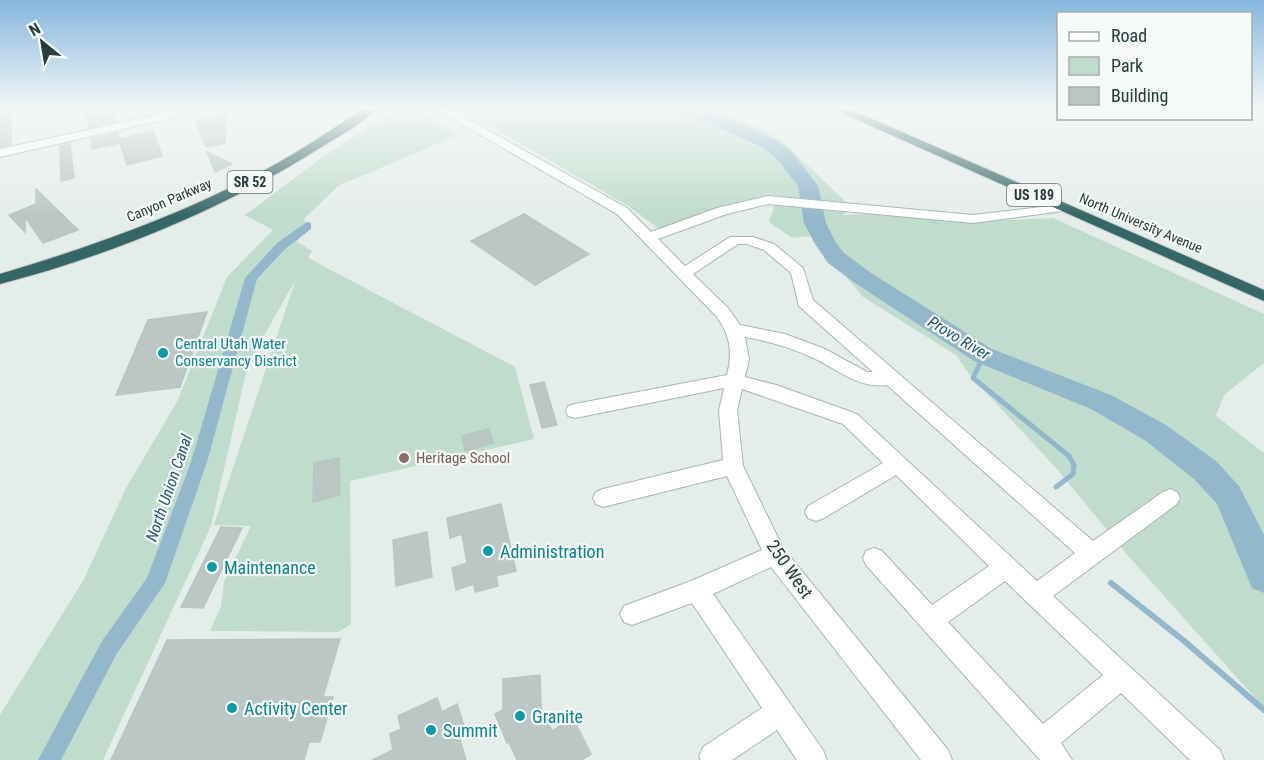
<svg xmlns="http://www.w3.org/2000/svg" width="1264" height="760" viewBox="0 0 1264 760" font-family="'Roboto Condensed',sans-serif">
	<rect width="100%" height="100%" fill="#e5edeb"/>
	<g fill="#c0dccd">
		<path d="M461,109H718L778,137L852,208L843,215L877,214L965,222L1053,218L1264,314V363L1224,395L1216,416L1264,453V711L1256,699L1130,558L1057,469L969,374L956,355L863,297L812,236L792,238L769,222L778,196L663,232L630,207Z"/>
		<path d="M393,111H418L458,135L338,186L304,219L307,226L297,242L312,251L308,258L515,367L534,439L350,481L351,624L338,632L210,631L221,606L224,582L251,526L214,525L296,279L248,364L211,526L103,760H0V715L84,579L127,486L177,402L227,277L273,230L245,215L327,154Z"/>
	</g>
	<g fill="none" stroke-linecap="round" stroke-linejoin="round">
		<path stroke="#93b8cc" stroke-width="4" d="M979,364L983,355"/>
		<path stroke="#93b8cc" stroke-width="5" d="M980,363L973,378L1069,456L1074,465L1073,474L1056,487"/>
		<path stroke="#93b8cc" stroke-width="6" d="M1111,583L1183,640L1264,710"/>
		<path fill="#93b8cc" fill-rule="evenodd" d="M307,222L311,223V229L285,249L257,279L207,462L165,583L116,655L61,760H38L102,641L147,578L191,462L245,278L277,243Z"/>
		<path fill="#93b8cc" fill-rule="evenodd" d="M684,109H707L774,139L791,151L818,186L826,223L836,243L844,253L871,273L992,349L1111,395L1166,425L1216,461L1239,486L1264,535V593L1252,588L1217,504L1194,479L1146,441L1091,409L974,361L855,283L828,263L815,244L804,223L798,186L777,159L762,147L686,113Z"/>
	</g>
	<g fill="#bbc7c5" stroke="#b8c6c3" stroke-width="1.5">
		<path d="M2,109H11V144L0,147Z"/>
		<path d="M105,109H112L115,122L89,128L86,113Z"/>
		<path d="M226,114L225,143L206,147L196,122Z"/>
		<path d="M153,131L162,156L127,165L119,139Z"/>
		<path d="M118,133L120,143L92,149L91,139Z"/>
		<path d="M70,143L74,178L61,181L60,146Z"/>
		<path d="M207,152L232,164L215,172Z"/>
		<path d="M36,189L78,230L43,243L25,217V232L9,215L36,204Z"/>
		<path d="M524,214L589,254L535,285L471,241Z"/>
		<path d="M207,312L180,387L116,395L148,320Z"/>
		<path d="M544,382L557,425L542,428L530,385Z"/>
		<path d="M489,429L493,443L465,451L462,436Z"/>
		<path d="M339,458L340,495L313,502L314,463Z"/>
		<path d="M501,504L516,571L496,576L498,586L475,592L474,584L456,590L452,568L467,563L462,534L450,538L447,518Z"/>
		<path d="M221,527L242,528L203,608L181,607Z"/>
		<path d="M427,532L432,577L396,586L393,540Z"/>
		<path d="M340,639L323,697H333L320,742H309L304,760H111L167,640Z"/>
		<path d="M540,675L541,708L552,731L573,718L591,754L582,760H517L509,742L507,743L495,714L503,710V679Z"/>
		<path d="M437,698L442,712L457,704L466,732L459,736L466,760H372L393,750L390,734L401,729L398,716Z"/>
	</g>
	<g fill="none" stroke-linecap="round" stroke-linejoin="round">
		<defs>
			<g id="minor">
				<path d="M436,109H450L627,208L651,232L717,208L768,196L973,215L1067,204L1069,207L1062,211L973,223L768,204L727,214L658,239L685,266L730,237H753L774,244L803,268L813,300L1093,541L1163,492L1170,489L1177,492L1180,498L1177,504L1053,596L1220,750L1224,760H1190L1121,693L1061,743L1072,760H1040L866,565L863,558L866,551L874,548L882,551L932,605L989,566L896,475L824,518L816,521L808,518L805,512L808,506L883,463L843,424L742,389L737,410L743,466L783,548L948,750L952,760H921L771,567L713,594L823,750L827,760H797L777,730L732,760H701L699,757L703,747L762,708L692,603L632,625L624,622L620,614L624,606L691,581L762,550L727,476L603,507L596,504L593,498L596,492L603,489L723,460L719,410L724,388L575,418L568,416L566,411L568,406L575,404L727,375C733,352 730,334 716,316L617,214ZM738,244H747L764,250L791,273L799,306L873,372H867L825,349L785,334L740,325L728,308L693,274ZM745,337C768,341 790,347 811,357C837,368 857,389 887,385L1075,553L1037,581L857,414L776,385L745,377L749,359ZM1005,581L1103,675L1043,724L948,622Z"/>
				<path d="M176,111L180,112V116L0,157V149Z"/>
			</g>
			<g id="highway">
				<path d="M363,109H376C362,124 341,135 323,146C226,208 112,255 0,284V274C91,247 181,215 265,170C299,152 331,130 363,109Z"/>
				<path d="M833,109H849L1264,290V301Z"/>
			</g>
		</defs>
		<use href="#minor" stroke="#a8b5b3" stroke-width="2"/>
		<use href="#highway" stroke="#c2c9c8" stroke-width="2"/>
		<use href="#minor" fill="#fff" fill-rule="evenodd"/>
		<use href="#highway" fill="#346766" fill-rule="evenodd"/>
	</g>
	<linearGradient id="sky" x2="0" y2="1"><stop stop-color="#86b6dd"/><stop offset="0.5" stop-color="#f3f7f6"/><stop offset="1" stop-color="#f3f7f6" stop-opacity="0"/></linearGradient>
	<rect width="1264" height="216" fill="url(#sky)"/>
	<g fill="#0f9aa8" stroke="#f5f9f8" stroke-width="2">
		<circle cx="163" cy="353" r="6"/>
		<circle cx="488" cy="551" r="6"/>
		<circle cx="212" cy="567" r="6"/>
		<circle cx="232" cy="708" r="6"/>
		<circle cx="520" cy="716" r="6"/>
		<circle cx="431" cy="730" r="6"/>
	</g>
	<circle fill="#8d6e63" stroke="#f5f9f8" stroke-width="2" cx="404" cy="458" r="6"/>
	<g text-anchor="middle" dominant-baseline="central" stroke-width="4.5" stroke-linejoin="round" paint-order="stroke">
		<g fill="#f5f9f8" stroke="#647574" stroke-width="1.5">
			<rect x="227.5" y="171" width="45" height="22" rx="4.5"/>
			<rect x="1007" y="184" width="54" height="22" rx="4.5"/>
		</g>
		<g font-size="14" font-weight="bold" fill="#263d3c">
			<text x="250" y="182">SR 52</text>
			<text x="1034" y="195">US 189</text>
		</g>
		<g font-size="14" fill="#263d3c" stroke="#f5f9f8">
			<text transform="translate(169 200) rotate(-23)">Canyon Parkway</text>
			<text transform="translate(1141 223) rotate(23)">North University Avenue</text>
		</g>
		<g font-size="15" fill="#0d838f" stroke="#f5f9f8" text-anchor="start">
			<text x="175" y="344">Central Utah Water<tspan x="175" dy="17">Conservancy District</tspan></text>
		</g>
		<g font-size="15" fill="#785e54" stroke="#f5f9f8" text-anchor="start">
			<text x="416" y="458">Heritage School</text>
		</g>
		<g font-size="16" font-style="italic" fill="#255774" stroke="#f5f9f8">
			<text transform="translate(959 338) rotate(31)">Provo River</text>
			<text transform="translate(169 488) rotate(-71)">North Union Canal</text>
		</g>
		<g font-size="18" fill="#0d838f" stroke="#f5f9f8" text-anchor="start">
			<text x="500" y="551">Administration</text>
			<text x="224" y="567">Maintenance</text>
			<text x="244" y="708">Activity Center</text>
			<text x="532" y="716">Granite</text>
			<text x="443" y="730">Summit</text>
		</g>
		<g font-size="18" fill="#263d3c" stroke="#f5f9f8">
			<text transform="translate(790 569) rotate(55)">250 West</text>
		</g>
	</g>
	<rect x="1057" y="12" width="195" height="108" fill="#f5f9f8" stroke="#a2aead" stroke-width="1.5"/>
	<rect x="1069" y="32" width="30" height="9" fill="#ffffff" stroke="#a2aead" stroke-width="1.5"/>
	<text x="1111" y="42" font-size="18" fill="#263d3c">Road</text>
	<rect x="1069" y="57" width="30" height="18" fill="#c0dccd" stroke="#a2aead" stroke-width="1.5"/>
	<text x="1111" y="72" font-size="18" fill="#263d3c">Park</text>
	<rect x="1069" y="87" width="30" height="18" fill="#bbc7c5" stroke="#a2aead" stroke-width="1.5"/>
	<text x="1111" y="102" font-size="18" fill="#263d3c">Building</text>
	<g transform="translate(42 42) rotate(330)" stroke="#f5f9f8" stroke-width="4.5" paint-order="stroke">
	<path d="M0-4.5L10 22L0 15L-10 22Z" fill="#263d3c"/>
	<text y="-9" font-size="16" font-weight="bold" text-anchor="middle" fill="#263d3c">N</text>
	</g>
</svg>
